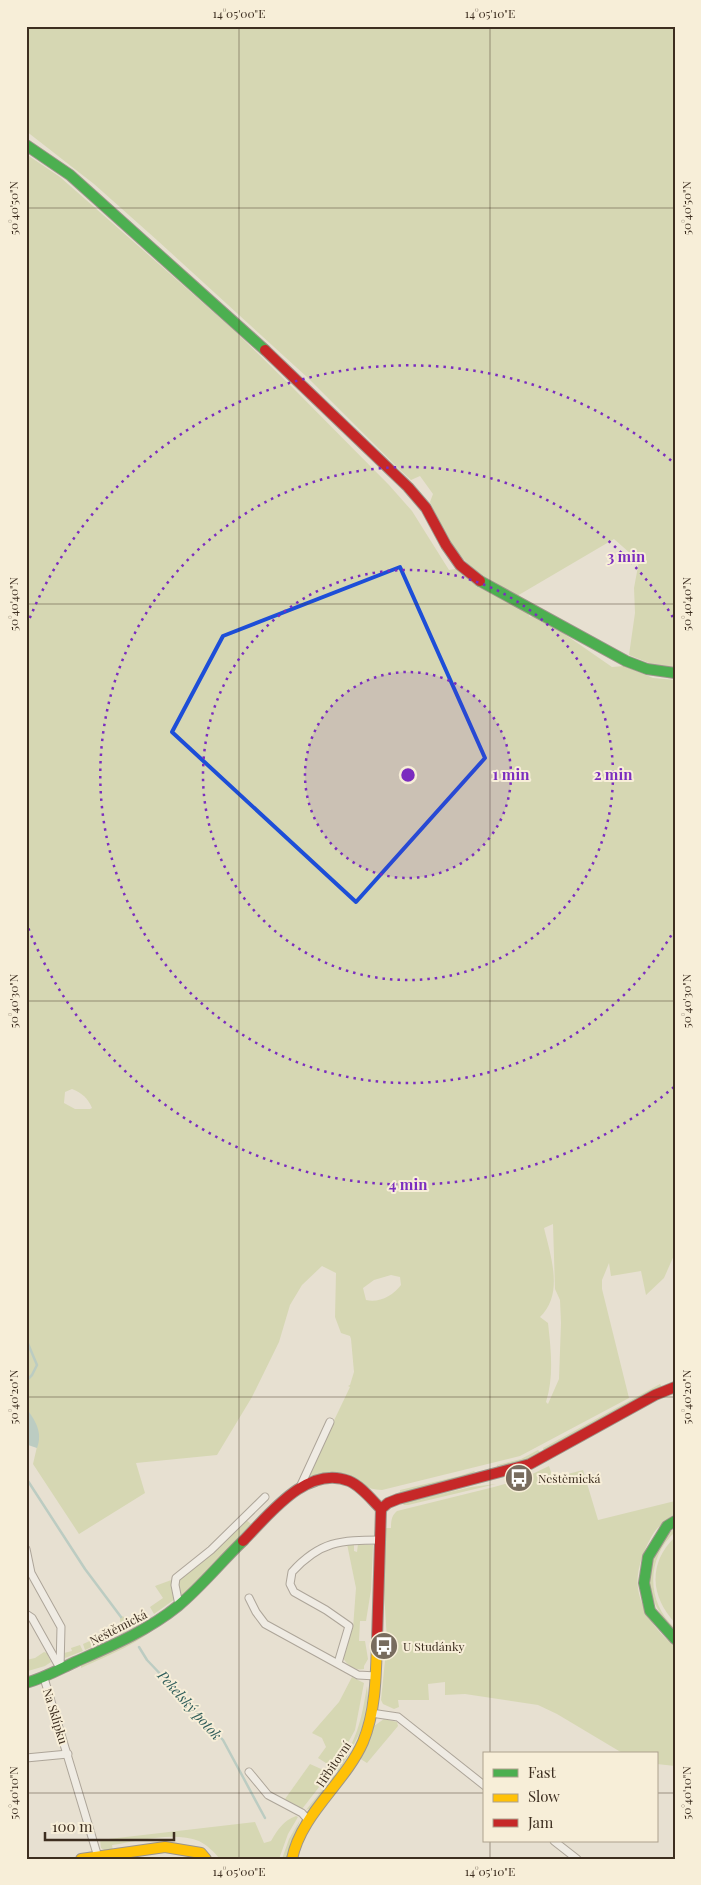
<svg xmlns="http://www.w3.org/2000/svg" width="701" height="1885" viewBox="0 0 701 1885" font-family="'Playfair Display',serif">
	<rect width="100%" height="100%" fill="#e7e0d1"/>
	<g fill="#d6d7b3" fill-rule="evenodd">
		<path d="M26,26H675V667L649,663L629,655L635,613L634,588L639,561L614,539L517,596C464,568 455,555 430,502L433,494L420,476L411,480L399,469L308,378L158,241L94,184L26,131Z"/>
		<path d="M26,154L60,177L236,332L293,388L389,485L412,511L449,570L455,569L477,586L526,611L530,617L533,616L563,633L612,667L624,666L653,678L675,680V1253L664,1278L646,1295L641,1271L611,1276L609,1263L602,1280V1289L629,1398L520,1456L382,1490C364,1489 368,1485 354,1478C339,1470 323,1475 307,1477L350,1387L348,1386L350,1385L354,1372L351,1339L350,1336L341,1333L335,1317L336,1273L322,1266L302,1285L290,1305L279,1342L252,1397L217,1455L136,1463L145,1493L79,1534L33,1464C39,1439 42,1431 26,1408ZM72,1089C82,1093 88,1098 92,1108L90,1109H75L64,1103L65,1092ZM553,1224L555,1289L560,1300L561,1323L559,1379L548,1404L546,1402C554,1376 551,1350 548,1323L540,1317C564,1294 551,1257 544,1228ZM391,1275L400,1277L401,1285C393,1296 379,1303 366,1300L363,1288L374,1280Z"/>
		<path d="M660,1384L662,1387L544,1451L543,1448Z"/>
		<path d="M538,1450L541,1453L523,1461L497,1466V1465L521,1459Z"/>
		<path d="M549,1466L553,1478L583,1470L598,1520L675,1501V1513C668,1519 658,1526 653,1534C646,1546 640,1560 638,1574C634,1600 654,1631 675,1646V1766L657,1764V1754H624L557,1714L538,1705L465,1694L445,1695V1682L428,1684L429,1700H398L399,1707L394,1709L383,1704L381,1700L387,1641L384,1591L385,1528H391C391,1520 392,1515 397,1511L494,1487L522,1479Z"/>
		<path d="M474,1471L475,1472L457,1479L400,1493V1490L459,1476Z"/>
		<path d="M496,1484L408,1505H404L402,1503L471,1487Z"/>
		<path d="M246,1520L251,1524L234,1542L235,1544L182,1595H180L177,1585L179,1579L214,1551Z"/>
		<path d="M675,1528V1532C646,1558 646,1602 675,1628V1633C654,1608 640,1584 656,1552C661,1542 666,1535 675,1528Z"/>
		<path d="M675,1537V1623C650,1596 648,1563 675,1537Z"/>
		<path d="M347,1544H354V1551L357,1552L358,1544L373,1545L371,1590L366,1621H360L359,1641H365L368,1659L364,1666V1669C355,1671 348,1666 343,1658L348,1629L353,1628L356,1588Z"/>
		<path d="M174,1579L175,1599L154,1614L150,1607L163,1598L155,1586Z"/>
		<path d="M123,1616L126,1621L135,1616L140,1624L121,1634L120,1618Z"/>
		<path d="M161,1623C139,1644 109,1655 81,1668V1665L131,1641Z"/>
		<path d="M101,1636L103,1642L85,1650L83,1644Z"/>
		<path d="M80,1645L83,1651L65,1658L64,1653L72,1651L71,1648Z"/>
		<path d="M44,1652L47,1653L51,1662L45,1666L28,1671L26,1660L35,1658Z"/>
		<path d="M352,1677L364,1683L355,1730L334,1768L318,1758L326,1747L322,1738L312,1733L339,1702Z"/>
		<path d="M367,1686L368,1697L362,1729L339,1772L336,1771C357,1739 361,1723 367,1686Z"/>
		<path d="M384,1719L397,1722L398,1726L367,1763L359,1758L371,1736L374,1726Z"/>
		<path d="M310,1764L330,1773L302,1809L285,1799Z"/>
		<path d="M334,1775L335,1776L311,1808L306,1810Z"/>
		<path d="M296,1816L298,1817L288,1834L279,1859H220C214,1852 207,1845 199,1841C173,1831 139,1841 112,1845L113,1851H106L101,1848L100,1840L255,1822L264,1843L271,1841C278,1829 283,1821 296,1816Z"/>
		<path d="M300,1820L287,1859H282L289,1839Z"/>
	</g>
	<path fill="#bcccc2" d="M26,1408C35,1420 43,1432 37,1448L28,1445L26,1442Z"/>
	<g fill="none" stroke-linecap="round" stroke-linejoin="round">
		<g stroke="#bcccc2" stroke-width="2.5">
			<path d="M26,1339L37,1365L32,1375L26,1381"/>
			<path d="M26,1478L85,1569L121,1617"/>
			<path d="M139,1647L147,1660L223,1740L265,1818"/>
		</g>
		<defs>
			<g id="street">
				<path d="M301,1485L330,1422"/>
				<path d="M26,1549L31,1573L61,1627L60,1669"/>
				<path d="M249,1598L256,1612L265,1624L358,1675L376,1676"/>
				<path d="M179,1605L175,1585L176,1578L211,1550L265,1497"/>
				<path d="M26,1614L32,1618L60,1668"/>
				<path d="M338,1663L349,1626L326,1610L294,1592L290,1584L292,1572C320,1541 341,1540 380,1540"/>
				<path d="M44,1678L98,1857"/>
				<path d="M371,1713L398,1717L485,1786"/>
				<path d="M26,1758L68,1754"/>
				<path d="M249,1772L268,1795L302,1813L309,1821"/>
				<path d="M554,1841L577,1859"/>
			</g>
			<g id="fast">
				<path d="M26,145L70,175L265,350"/>
				<path d="M480,581L626,661L647,669L675,673"/>
				<path d="M675,1521L667,1526L648,1557L644,1583L650,1611L675,1639"/>
				<path d="M26,1683C44,1678 58,1670 75,1662C111,1646 147,1631 178,1606C201,1587 221,1562 243,1541"/>
			</g>
			<g id="slow">
				<path d="M81,1859L165,1847L201,1853L206,1859"/>
				<path d="M292,1859C301,1814 345,1783 363,1742C376,1711 376,1673 377,1640"/>
			</g>
			<g id="jam">
				<path d="M265,350L408,487L426,508L446,545L460,565L480,581"/>
				<path d="M381,1509L388,1503L398,1499L530,1464L655,1395L675,1387"/>
				<path d="M243,1541C268,1516 307,1464 349,1481C361,1486 371,1499 381,1509"/>
				<path d="M377,1640L381,1509"/>
			</g>
		</defs>
		<use href="#street" stroke="#ada599" stroke-width="9"/>
		<use href="#fast" stroke="#9c958a" stroke-width="12"/>
		<use href="#slow" stroke="#9c958a" stroke-width="12"/>
		<use href="#jam" stroke="#9c958a" stroke-width="12"/>
		<use href="#street" stroke="#efebe3" stroke-width="7"/>
		<use href="#fast" stroke="#4caf50" stroke-width="10"/>
		<use href="#slow" stroke="#ffc107" stroke-width="10"/>
		<use href="#jam" stroke="#c62828" stroke-width="10"/>
	</g>
	<path fill="none" stroke="#1d4ed8" stroke-width="4" stroke-linejoin="round" d="M400,567L485,758L356,902L172,732L223,636Z"/>
	<path fill="none" stroke="#3d2e20" stroke-width="1" stroke-opacity="0.45" d="M239,26V1859M490,26V1754M26,208H675M26,604H675M26,1001H675M26,1397H675M26,1793H485M657,1793H675M490,1841V1859"/>
	<circle cx="408" cy="775" r="103" fill="#7b2cbf" fill-opacity=".12"/>
	<g fill="none" stroke="#7b2cbf" stroke-width="2.5" stroke-dasharray="2.5 5">
		<circle cx="408" cy="775" r="103"/>
		<circle cx="408" cy="775" r="205"/>
		<path d="M675 929A308 308 0 1 1 675 621"/>
		<path d="M674 1087A410 410 0 0 1 27 925M27 625A410 410 0 0 1 674 463"/>
	</g>
	<defs>
		<symbol id="bus-disc" viewBox="-11 -11 22 22"><circle r="9.5" fill="#786c5e" stroke="#f7eed8"/><path d="M-5-6H5V4H4V6H2V4H-2V6H-4V4H-5ZM-3.5-4V0h7V-4ZM-3.5 1.2v1.5H-2V1.2ZM2 1.2v1.5H3.5V1.2Z" fill="#fff"/></symbol>
	</defs>
	<g fill-rule="evenodd">
		<use href="#bus-disc" x="503" y="1462" width="32" height="32"/>
		<use href="#bus-disc" x="368" y="1630" width="32" height="32"/>
	</g>
	<g text-anchor="middle" dominant-baseline="central" stroke-width="4" stroke-linejoin="round" paint-order="stroke">
		<g font-size="12" fill="#3d2e20" stroke="#f7eed8" text-anchor="start">
			<text x="538" y="1478">Neštěmická</text>
			<text x="403" y="1646">U Studánky</text>
		</g>
		<g font-size="12" fill="#3d2e20" stroke="#f7eed8">
			<text transform="translate(118 1627) rotate(-27)">Neštěmická</text>
			<text transform="translate(56 1716) rotate(73)">Na Sklípku</text>
			<text transform="translate(333 1764) rotate(-56)">Hřbitovní</text>
		</g>
		<g font-size="14" font-style="italic" fill="#2f5d5a" stroke="#f7eed8">
			<text transform="translate(190 1705) rotate(48)">Pekelský potok</text>
		</g>
	</g>
	<circle cx="408" cy="775" r="8" fill="#7b2cbf" stroke="#f7eed8" stroke-width="2.5"/>
	<g font-size="15" text-anchor="middle" font-weight="bold" fill="#7b2cbf" stroke="#f7eed8" stroke-width="4" stroke-linejoin="round" paint-order="stroke">
		<text x="626" y="562">3 min</text>
		<text x="511" y="780">1 min</text>
		<text x="613" y="780">2 min</text>
		<text x="408" y="1190">4 min</text>
	</g>
	<rect width="701" height="1885" fill="none" stroke="#f7eed8" stroke-width="55"/>
	<rect x="483" y="1752" width="175" height="90" fill="#f7eed8" stroke="#ada18e"/>
	<rect x="493" y="1769" width="25" height="8" fill="#4caf50" stroke="#ada18e"/>
	<text x="528" y="1778" font-size="15" fill="#3d2e20">Fast</text>
	<rect x="493" y="1794" width="25" height="8" fill="#ffc107" stroke="#ada18e"/>
	<text x="528" y="1802" font-size="15" fill="#3d2e20">Slow</text>
	<rect x="493" y="1819" width="25" height="8" fill="#c62828" stroke="#ada18e"/>
	<text x="528" y="1828" font-size="15" fill="#3d2e20">Jam</text>
	<path d="M45 1832v8h129v-8" fill="none" stroke="#3d2e20" stroke-width="2.5"/>
	<text x="52" y="1832" font-size="15" fill="#3d2e20" stroke="#f7eed8" stroke-width="4" paint-order="stroke">100 m</text>
	<rect x="28" y="28" width="646" height="1830" fill="none" stroke="#3d2e20" stroke-width="2"/>
	<g font-size="12" text-anchor="middle" fill="#3d2e20">
		<text x="239" y="18">14°05'00"E</text>
		<text x="490" y="18">14°05'10"E</text>
		<text transform="translate(14 208) rotate(-90)" y="4">50°40'50"N</text>
		<text transform="translate(687 208) rotate(-90)" y="4">50°40'50"N</text>
		<text transform="translate(14 604) rotate(-90)" y="4">50°40'40"N</text>
		<text transform="translate(687 604) rotate(-90)" y="4">50°40'40"N</text>
		<text transform="translate(14 1001) rotate(-90)" y="4">50°40'30"N</text>
		<text transform="translate(687 1001) rotate(-90)" y="4">50°40'30"N</text>
		<text transform="translate(14 1397) rotate(-90)" y="4">50°40'20"N</text>
		<text transform="translate(687 1397) rotate(-90)" y="4">50°40'20"N</text>
		<text transform="translate(14 1793) rotate(-90)" y="4">50°40'10"N</text>
		<text transform="translate(687 1793) rotate(-90)" y="4">50°40'10"N</text>
		<text x="239" y="1876">14°05'00"E</text>
		<text x="490" y="1876">14°05'10"E</text>
	</g>
</svg>
